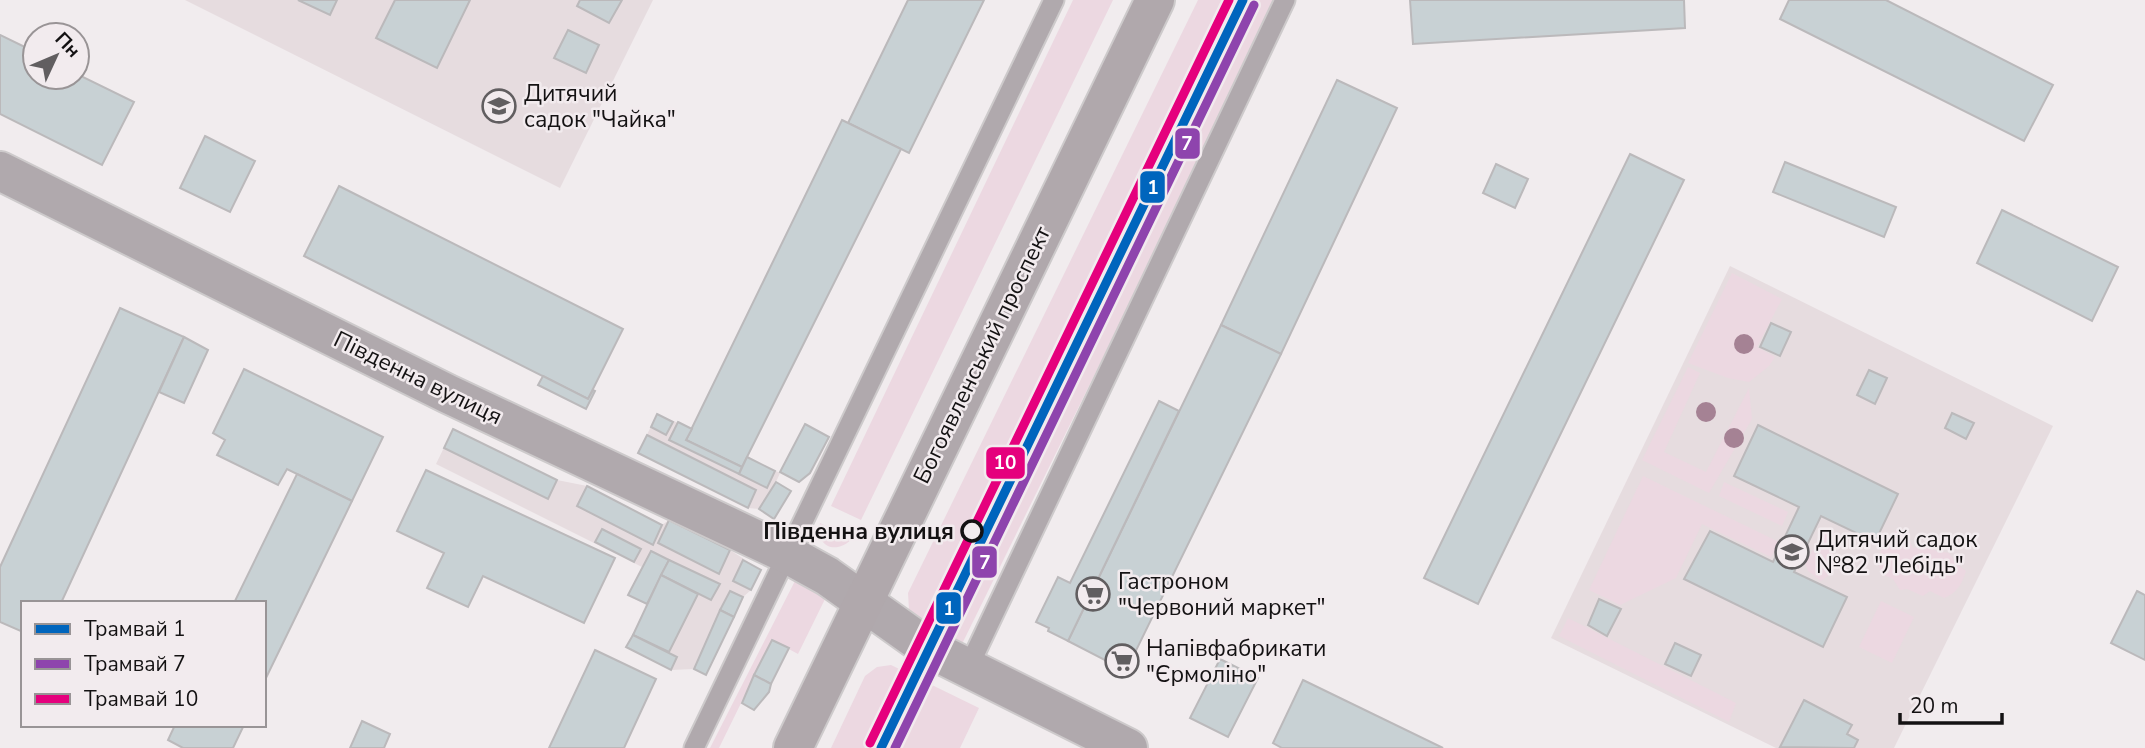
<svg xmlns="http://www.w3.org/2000/svg" width="2145" height="748" viewBox="0 0 2145 748" font-family="'Nunito Sans',sans-serif">
	<rect width="100%" height="100%" fill="#f1ecee"/>
	<g fill="#e6dcdf">
		<path d="M185,0H653L560,188Z"/>
		<path d="M1730,266L2053,426L1894,748H1776L1551,638Z"/>
		<path d="M657,414L692,429L741,467L747,457L780,473L776,482L774,519L759,509L748,508L638,453Z"/>
		<path d="M453,429L557,480L587,486L662,525L669,520L730,550L761,570L751,590L743,597L706,675L694,669L671,670L626,647L647,605L628,595L642,567L436,464Z"/>
	</g>
	<g fill="#ecd8e1">
		<path d="M1073,0H1113L861,520L831,506Z"/>
		<path d="M1198,0H1279L961,646L921,623L909,610L908,593Z"/>
		<path d="M1732,273L1782,299L1757,347L1775,357L1769,366L1749,382L1728,378L1688,363Z"/>
		<path d="M1688,367L1700,373L1664,452L1706,472L1749,388L1752,419L1709,493L1642,460Z"/>
		<path d="M1643,476L1779,542L1771,557L1702,524L1676,578L1620,605L1589,590Z"/>
		<path d="M1724,482L1788,512L1782,526L1719,496Z"/>
		<path d="M820,523L853,538C837,555 815,548 820,523Z"/>
		<path d="M1827,527L1842,539L1833,548L1832,573L1821,581L1808,571L1805,563Z"/>
		<path d="M1897,530L1908,536L1913,548L1927,545L1936,551L1949,553L1956,564L1966,571C1962,584 1957,593 1944,598L1930,591L1923,596L1907,589L1900,590L1893,579L1882,574C1874,557 1883,541 1897,530Z"/>
		<path d="M799,573L826,597L798,654L772,640L719,748H710Z"/>
		<path d="M1881,601L1914,617L1892,663L1859,647Z"/>
		<path d="M1568,618L1736,703L1729,722L1559,636Z"/>
		<path d="M891,665L979,708L960,748H831L865,676L877,667Z"/>
	</g>
	<g fill="#c8d1d4" stroke="#bbb9bb" stroke-width="2">
		<path d="M298,0H337L330,15Z"/>
		<path d="M395,0H470L437,68L376,38Z"/>
		<path d="M580,0H622L609,23L577,6Z"/>
		<path d="M908,0H984L909,153L848,123Z"/>
		<path d="M1410,0H1684L1685,28L1413,44Z"/>
		<path d="M1789,0H1886L2053,85L2024,141L1780,19Z"/>
		<path d="M568,30L599,45L586,73L554,58Z"/>
		<path d="M0,35L35,52V77H77V74L134,102L102,165L0,114Z"/>
		<path d="M1337,80L1397,108L1281,354L1221,325Z"/>
		<path d="M842,120L901,149L742,467L686,440Z"/>
		<path d="M205,136L255,161L230,212L180,188Z"/>
		<path d="M1630,154L1684,180L1478,604L1424,578Z"/>
		<path d="M1785,162L1896,207L1884,237L1773,192Z"/>
		<path d="M1496,164L1528,179L1515,208L1483,193Z"/>
		<path d="M339,186L623,329L588,399L304,256Z"/>
		<path d="M2002,210L2118,267L2092,321L1977,263Z"/>
		<path d="M120,308L184,337L61,603H23V632L0,622V567Z"/>
		<path d="M1771,323L1791,332L1780,356L1760,347Z"/>
		<path d="M1221,325L1281,354L1126,671L1068,641Z"/>
		<path d="M184,337L208,350L184,403L159,392Z"/>
		<path d="M244,369L383,437L352,501L287,469L278,485L217,455L225,440L213,433Z"/>
		<path d="M1869,370L1887,378L1875,404L1857,395Z"/>
		<path d="M543,376L588,399L593,390L595,391L586,409L538,385Z"/>
		<path d="M1159,401L1179,411L1068,641L1048,631L1049,628L1036,622L1058,577L1070,583Z"/>
		<path d="M1952,413L1974,423L1966,439L1945,428Z"/>
		<path d="M657,414L673,422L666,435L651,427Z"/>
		<path d="M678,422L692,429L686,440L742,467L739,474L669,440Z"/>
		<path d="M805,424L829,437L810,473L799,482L780,472Z"/>
		<path d="M1758,425L1898,494L1875,542L1821,516L1794,572L1847,597L1823,647L1684,579L1710,531L1773,562L1799,507L1734,476Z"/>
		<path d="M453,429L557,480L548,499L444,448Z"/>
		<path d="M647,435L756,490L748,508L638,453Z"/>
		<path d="M747,457L775,471L767,488L739,474Z"/>
		<path d="M426,470L615,558L584,623L483,576L468,607L427,588L444,553L397,531Z"/>
		<path d="M297,474L352,501L264,682V603H234Z"/>
		<path d="M776,482L791,491L774,519L759,509Z"/>
		<path d="M587,486L662,525L653,545L577,506Z"/>
		<path d="M669,520L730,550L719,574L658,543Z"/>
		<path d="M602,529L641,549L634,562L595,542Z"/>
		<path d="M651,551L669,560L647,604L628,595Z"/>
		<path d="M669,560L720,584L711,600L661,575Z"/>
		<path d="M743,560L761,570L751,590L733,581Z"/>
		<path d="M661,575L698,594L669,652L633,635Z"/>
		<path d="M730,591L743,597L734,617L720,610Z"/>
		<path d="M2137,591L2145,595V660L2111,643Z"/>
		<path d="M1599,599L1621,609L1607,636L1588,625Z"/>
		<path d="M720,610L734,617L706,675L694,669Z"/>
		<path d="M633,635L677,657L671,670L626,647Z"/>
		<path d="M772,640L789,648L771,684L754,675Z"/>
		<path d="M1675,643L1701,655L1691,676L1665,664Z"/>
		<path d="M595,650L656,679L624,748H549Z"/>
		<path d="M1220,659L1258,678L1228,737L1190,718Z"/>
		<path d="M754,675L771,684L769,692L754,710L742,703Z"/>
		<path d="M1303,680L1443,748H1282L1273,743Z"/>
		<path d="M1804,700L1852,725L1847,734L1858,740L1854,748L1780,747Z"/>
		<path d="M362,721L390,734L384,748H350Z"/>
		<path d="M175,725H244L233,748H183L168,740Z"/>
	</g>
	<g fill="none" stroke-linecap="round" stroke-linejoin="round">
		<defs>
			<g id="lane">
				<path d="M968,668L1285,0"/>
				<path d="M694,748L1054,0"/>
			</g>
			<path id="street" d="M0,171L448,394L787,554L827,576L928,648L1128,748"/>
			<path id="secondary" d="M793,748L1155,0"/>
		</defs>
		<use href="#lane" stroke="#cdcacb" stroke-width="23"/>
		<use href="#street" stroke="#cdcacb" stroke-width="42"/>
		<use href="#secondary" stroke="#cdcacb" stroke-width="42"/>
		<use href="#lane" stroke="#b0a9ad" stroke-width="19"/>
		<use href="#street" stroke="#b0a9ad" stroke-width="38"/>
		<use href="#secondary" stroke="#b0a8ac" stroke-width="38"/>
		<defs>
			<path id="tram-1" d="M881,748L1243,0"/>
			<path id="tram-2" d="M895,748L1254,5"/>
			<path id="tram-3" d="M870,743L1229,0"/>
		</defs>
		<use href="#tram-1" stroke="#f2ebee" stroke-width="14"/>
		<use href="#tram-2" stroke="#f2ebee" stroke-width="14"/>
		<use href="#tram-3" stroke="#f2ebee" stroke-width="14"/>
		<use href="#tram-1" stroke="#0065bd" stroke-width="9"/>
		<use href="#tram-2" stroke="#8e44ad" stroke-width="9"/>
		<use href="#tram-3" stroke="#e5007d" stroke-width="9"/>
	</g>
	<g fill="#a58294">
		<circle cx="1744" cy="344" r="10"/>
		<circle cx="1706" cy="412" r="10"/>
		<circle cx="1734" cy="438" r="10"/>
	</g>
	<defs>
		<symbol id="school-ring" viewBox="-11 -11 22 22"><circle r="9.5" fill="#f2ebee" stroke="#615e60" stroke-width="1.5"/><path d="M0-5L7-2L0 1L-7-2ZM-4 1L0 2.5L4 1V4Q0 6-4 4Z" fill="#615e60"/></symbol>
		<symbol id="supermarket-ring" viewBox="-11 -11 22 22"><circle r="9.5" fill="#f2ebee" stroke="#615e60" stroke-width="1.5"/><path d="M-6-5.5h2.5l.6 2H6L4.5 2H-2.5L-4.4-4H-6ZM-1.5 3.2a1.3 1.3 0 1 0 .1 0ZM3 3.2a1.3 1.3 0 1 0 .1 0Z" fill="#615e60"/></symbol>
	</defs>
	<g fill-rule="evenodd">
		<use href="#school-ring" x="480" y="87" width="38" height="38"/>
		<use href="#school-ring" x="1773" y="533" width="38" height="38"/>
		<use href="#supermarket-ring" x="1074" y="575" width="38" height="38"/>
		<use href="#supermarket-ring" x="1103" y="642" width="38" height="38"/>
	</g>
	<circle fill="#f2ebee" stroke="#141213" stroke-width="3.5" cx="972" cy="531" r="10"/>
	<g text-anchor="middle" dominant-baseline="central" stroke-width="5" stroke-linejoin="round" paint-order="stroke">
		<g font-size="23" fill="#141213" stroke="#f2ebee" text-anchor="start">
			<text x="524" y="93">Дитячий<tspan x="524" dy="26">садок "Чайка"</tspan></text>
			<text x="1816" y="539">Дитячий садок<tspan x="1816" dy="26">№82 "Лебідь"</tspan></text>
			<text x="1118" y="581">Гастроном<tspan x="1118" dy="26">"Червоний маркет"</tspan></text>
			<text x="1146" y="648">Напівфабрикати<tspan x="1146" dy="26">"Єрмоліно"</tspan></text>
		</g>
		<g font-size="23" fill="#141213" stroke="#f2ebee">
			<text transform="translate(982 355) rotate(-64)">Богоявленський проспект</text>
			<text transform="translate(418 378) rotate(26)">Південна вулиця</text>
		</g>
		<g font-size="23" font-weight="bold" fill="#141213" stroke="#f2ebee" text-anchor="end">
			<text x="954" y="531">Південна вулиця</text>
		</g>
	</g>
	<g stroke="#f2ebee" stroke-width="2.5">
		<rect x="1174" y="127" width="27" height="33" rx="7" fill="#8e44ad"/>
		<rect x="1139" y="170" width="27" height="34" rx="7" fill="#0065bd"/>
		<rect x="985" y="446" width="41" height="34" rx="7" fill="#e5007d"/>
		<rect x="971" y="545" width="27" height="34" rx="7" fill="#8e44ad"/>
		<rect x="935" y="591" width="27" height="34" rx="7" fill="#0065bd"/>
	</g>
	<g font-size="19" text-anchor="middle" font-weight="bold" fill="#fff">
		<text x="1187" y="150">7</text>
		<text x="1153" y="194">1</text>
		<text x="1005" y="469">10</text>
		<text x="985" y="569">7</text>
		<text x="949" y="615">1</text>
	</g>
	<rect x="21" y="601" width="245" height="126" fill="#f2ebee" stroke="#999496" stroke-width="2"/>
	<rect x="35" y="624" width="35" height="10" fill="#0065bd" stroke="#999496" stroke-width="2"/>
	<text x="84" y="636" font-size="21" fill="#141213">Трамвай 1</text>
	<rect x="35" y="659" width="35" height="10" fill="#8e44ad" stroke="#999496" stroke-width="2"/>
	<text x="84" y="671" font-size="21" fill="#141213">Трамвай 7</text>
	<rect x="35" y="694" width="35" height="10" fill="#e5007d" stroke="#999496" stroke-width="2"/>
	<text x="84" y="706" font-size="21" fill="#141213">Трамвай 10</text>
	<g transform="translate(56 56) rotate(46)"><circle r="33" fill="#f2ebee" stroke="#999496" stroke-width="2"/>
	<path d="M0-5L12 26L0 18L-12 26Z" fill="#615e60"/>
	<text y="-10" font-size="19" font-weight="bold" text-anchor="middle" fill="#141213">Пн</text>
	</g>
	<path d="M1900 713v10h102v-10" fill="none" stroke="#141213" stroke-width="3.5"/>
	<text x="1910" y="713" font-size="21" fill="#141213" stroke="#f2ebee" stroke-width="5" paint-order="stroke">20 m</text>
</svg>
